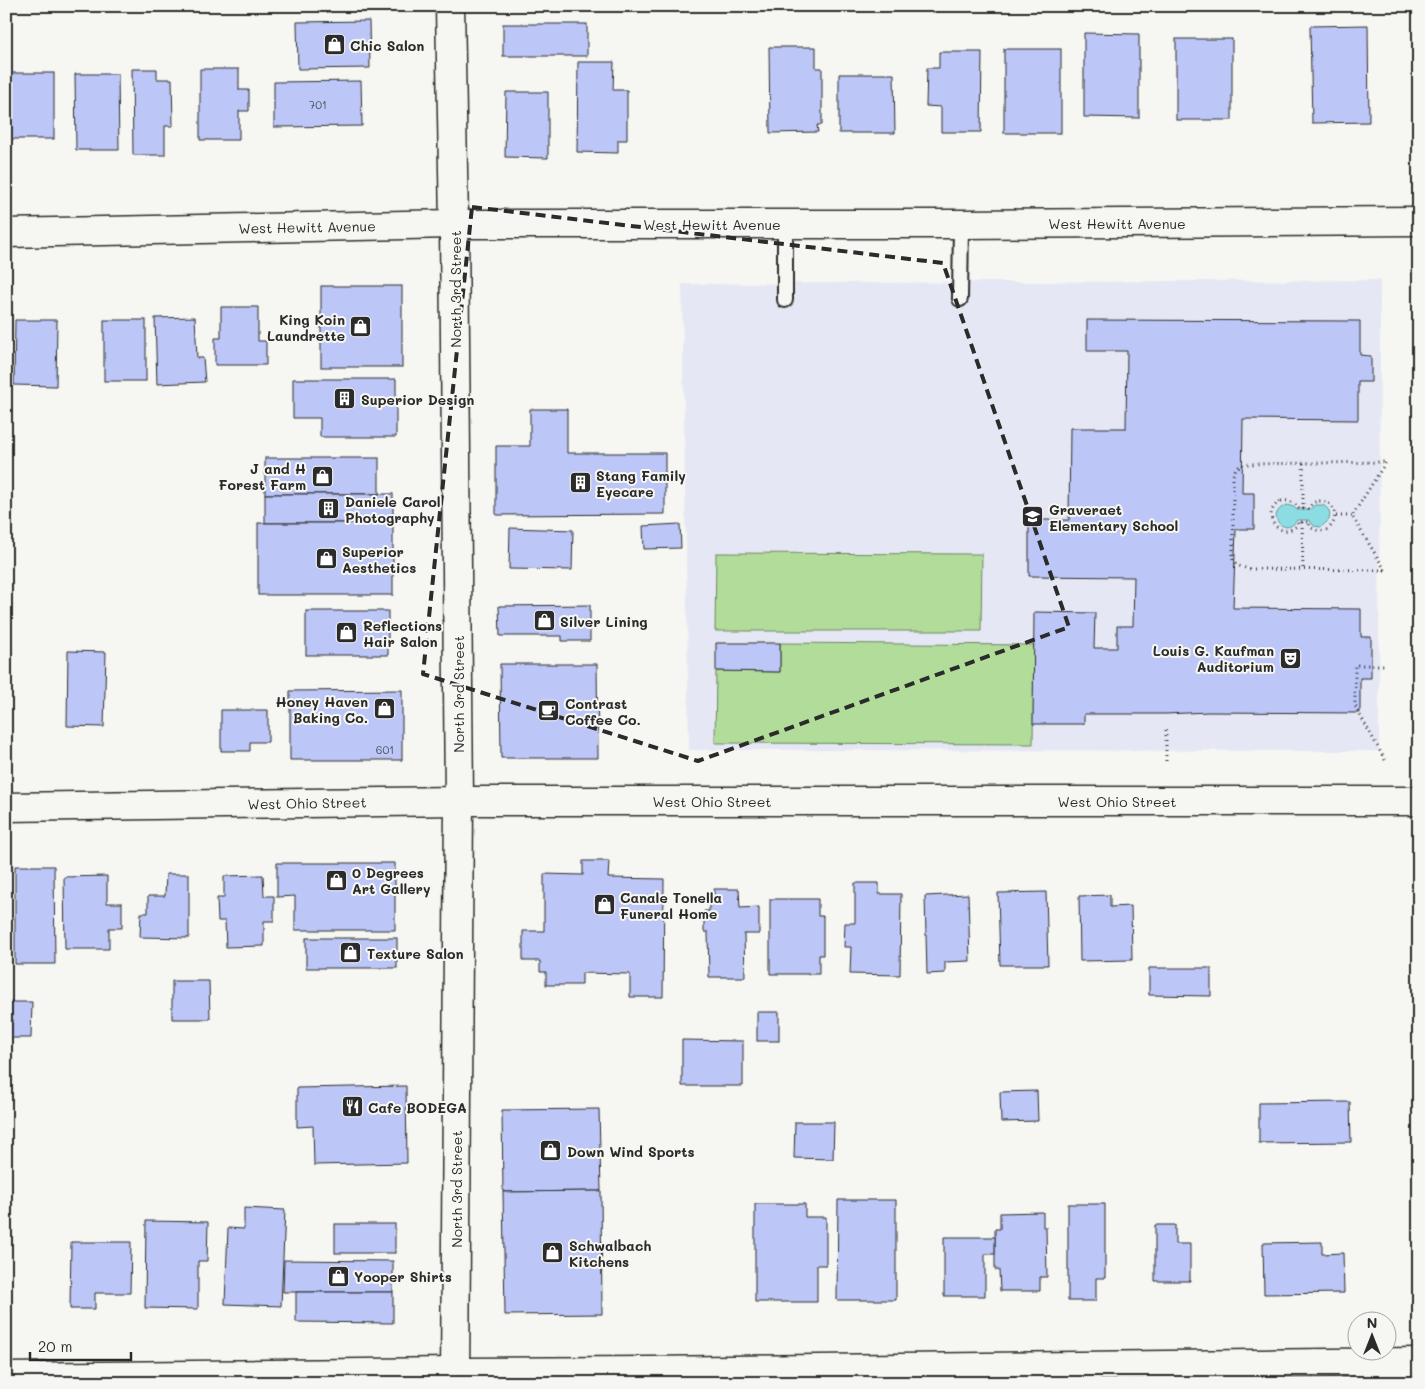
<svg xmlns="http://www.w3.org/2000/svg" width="1425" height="1389" viewBox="0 0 1425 1389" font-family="Mali,sans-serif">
	<rect width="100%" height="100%" fill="#f6f6f2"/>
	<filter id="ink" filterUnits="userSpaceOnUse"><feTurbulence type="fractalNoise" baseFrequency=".02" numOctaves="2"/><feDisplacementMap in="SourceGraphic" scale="10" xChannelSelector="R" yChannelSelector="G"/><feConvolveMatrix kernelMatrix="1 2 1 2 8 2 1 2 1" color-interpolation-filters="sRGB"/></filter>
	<g filter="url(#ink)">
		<path fill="#e5e8f4" d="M1380,280L1379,751L689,750L682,284Z"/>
		<g fill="#b1dc9a" stroke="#6e8462">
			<path d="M716,553L982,554L981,631H715Z"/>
			<path d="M780,643L1034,645L1033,744L715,743L716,671L780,672Z"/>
		</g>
		<path fill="#8cdde3" stroke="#659699" d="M1287,505L1294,507L1297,510H1309L1315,505H1323C1329,509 1331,512 1329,520L1321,527L1314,526L1309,520H1297C1285,539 1263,513 1287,505Z"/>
		<g fill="#bcc7f8" stroke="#2b2b2b">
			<path d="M369,21L370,68L298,69L297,22Z"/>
			<rect x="503" y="24" width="84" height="32"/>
			<path d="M1368,25L1369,122L1312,123L1310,26Z"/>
			<path d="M1084,33L1139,34V118L1084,117Z"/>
			<rect x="1176" y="39" width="56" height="81"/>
			<path d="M769,47H816V68H822V125H817L818,132L770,133Z"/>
			<rect x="1004" y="49" width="57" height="84"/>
			<path d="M939,52H982L981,132H941V107L926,106L927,68H939Z"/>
			<path d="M578,62H614L613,90H627V140H618V153L577,152Z"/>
			<path d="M132,69H157V79H172L173,126H165V155H133Z"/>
			<path d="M200,69H239V90H249V111H239V140H200Z"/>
			<rect x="10" y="73" width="44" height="66"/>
			<path d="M75,74H118L119,150H76Z"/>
			<path d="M839,74H894L895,133H839Z"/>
			<path d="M361,81L362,126L274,127V82Z"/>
			<path d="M506,92H548V158L505,157Z"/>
			<rect x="321" y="286" width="81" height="81"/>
			<path d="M221,307H258V341H266V365H215V338H221Z"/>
			<path d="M195,317L197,358H203L205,382L157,384L155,318Z"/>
			<path d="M15,320H57L56,386L14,385Z"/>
			<rect x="104" y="320" width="42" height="61"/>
			<path d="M1087,320L1360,321V355L1371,356V382H1358V420L1243,419L1242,493H1254V529H1236L1233,608L1361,609V637H1371V678H1360V713L1208,712L1166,714H1084V724H1033L1034,612L1095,613L1094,648H1117V626H1133L1134,577L1029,576V520H1069L1070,428H1126L1127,351H1087Z"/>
			<path d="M293,379H396V437H320V418H293Z"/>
			<path d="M530,409H567V453H665V514L496,515V446H530Z"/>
			<rect x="265" y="458" width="114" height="36"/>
			<rect x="265" y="494" width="128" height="29"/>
			<rect x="258" y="523" width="135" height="72"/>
			<path d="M680,524L681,548L644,549L643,526Z"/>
			<path d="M510,528L573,530L572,570L509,569Z"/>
			<path d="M590,605V641H562V636H500L499,606Z"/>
			<rect x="306" y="611" width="82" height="44"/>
			<path d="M716,643H780V672L716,671Z"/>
			<path d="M68,651L106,652L104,727L67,726Z"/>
			<path d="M500,664H597L598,758H501Z"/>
			<path d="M402,690V760H290V691Z"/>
			<path d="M221,710H268V742H250V751H221Z"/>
			<path d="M583,861H609L608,878L664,879L663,997H630V974L582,973V985H546V972H540V961H523V931H544V874L583,875Z"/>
			<path d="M277,863H395V930H295V896L277,897Z"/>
			<path d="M15,866H54L55,964H15Z"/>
			<path d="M166,874H189V938L140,937L141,913H148V896H165Z"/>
			<path d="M263,875L264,896H274V921H264V946L226,947L225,921H218L217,898H224V876Z"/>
			<path d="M107,876V903H122V928H109V949H65L64,877Z"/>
			<path d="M855,883H879V894H901L900,975L850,974L851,947H844L845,923H855Z"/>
			<path d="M714,889H739L740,908L759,907V934H744L745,977H709L708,932H704V911H709V904H714Z"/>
			<path d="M1046,892L1048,965H1000L998,893Z"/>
			<path d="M968,894L970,961L945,962V973L927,974L925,896Z"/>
			<path d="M1110,895V907L1131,906L1132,960L1080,961L1079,896Z"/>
			<path d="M770,899H818V916H823V955H819V974H770Z"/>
			<rect x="306" y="938" width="91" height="30"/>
			<path d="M1149,968H1211V996L1149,995Z"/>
			<path d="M172,981H209L210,1019H172Z"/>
			<path d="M9,1002H32L31,1038H8Z"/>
			<rect x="757" y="1012" width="22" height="29"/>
			<path d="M682,1040L743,1041V1086H682Z"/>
			<path d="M406,1086L407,1163L314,1165L313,1126L297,1127V1088Z"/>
			<path d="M1037,1091L1038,1121L1001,1122L1000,1092Z"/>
			<path d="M1350,1102L1351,1142L1259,1143V1103Z"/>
			<path d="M599,1109L601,1191L503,1192L502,1110Z"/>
			<path d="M795,1122H834L833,1159L794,1158Z"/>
			<path d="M601,1191L602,1314L505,1315L503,1192Z"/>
			<path d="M838,1200H896V1300H837Z"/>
			<path d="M755,1204H805V1217H826V1265H817V1302H755Z"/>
			<path d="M1068,1204H1105V1278H1096V1301H1068Z"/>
			<path d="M244,1208L285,1210L281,1306L225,1304L228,1228L244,1229Z"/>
			<path d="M1043,1212V1227H1046L1047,1277H1040V1291H1000L999,1270H995V1229H1000V1213Z"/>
			<path d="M146,1221L208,1222L207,1261H198V1309L145,1308Z"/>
			<rect x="335" y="1224" width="60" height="29"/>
			<path d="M1155,1225H1175V1244H1190V1281H1155Z"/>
			<path d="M944,1237H995V1254H985V1296H944Z"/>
			<path d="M71,1242H131L130,1293H95V1309H70Z"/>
			<path d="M1322,1242V1254L1343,1253L1344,1293L1264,1294L1263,1243Z"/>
			<path d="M284,1260L393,1261V1292H283Z"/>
			<path d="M296,1292H393V1323L296,1322Z"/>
		</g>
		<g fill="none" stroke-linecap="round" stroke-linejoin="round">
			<defs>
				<g id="service">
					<path d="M785,224V300"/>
					<path d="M960,299L961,224"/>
				</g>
				<g id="minor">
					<path d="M6,233L454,224H961L1419,221"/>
					<path d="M6,807L459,801H1419"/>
					<path d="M6,1377L455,1372L650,1371L1419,1362"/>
				</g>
				<path id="tertiary" d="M450,6L454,224L459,801L455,1383"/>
			</defs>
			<use href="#service" stroke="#2b2b2b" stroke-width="18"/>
			<use href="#minor" stroke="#2b2b2b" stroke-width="31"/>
			<use href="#tertiary" stroke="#2b2b2b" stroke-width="31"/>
			<g stroke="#2b2b2b" stroke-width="3" stroke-dasharray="1 4" stroke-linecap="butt">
				<path d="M1303,463V509"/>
				<path d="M1281,501C1289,500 1295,502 1299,509H1309C1311,503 1315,501 1321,501C1345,503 1335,543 1310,527L1309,522H1298V525C1278,542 1259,513 1281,501Z"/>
				<path d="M1336,516H1352"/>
				<path d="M1302,522L1303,569"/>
				<path d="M1385,570L1249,569L1239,566L1233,560V475L1236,468L1244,464L1386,462"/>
				<path d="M1385,570L1352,516L1386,462"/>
				<path d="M1166,730V762"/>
				<path d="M1385,760L1355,706V665H1385"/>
			</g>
			<use href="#service" stroke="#f6f6f2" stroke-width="14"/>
			<use href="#minor" stroke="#f6f6f2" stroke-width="28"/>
			<use href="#tertiary" stroke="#f6f6f2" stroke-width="28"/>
		</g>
	</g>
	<path fill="none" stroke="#2b2b2b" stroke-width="4" stroke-dasharray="10 6" stroke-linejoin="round" d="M472,207L943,263L1069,627L698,761L423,674Z"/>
	<defs>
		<symbol id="shop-square" viewBox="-11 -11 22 22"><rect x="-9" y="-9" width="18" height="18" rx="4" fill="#2b2b2b" stroke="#f6f6f2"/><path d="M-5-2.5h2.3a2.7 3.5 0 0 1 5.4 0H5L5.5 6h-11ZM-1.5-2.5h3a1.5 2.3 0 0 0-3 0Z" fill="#fff"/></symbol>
		<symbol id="building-square" viewBox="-11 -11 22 22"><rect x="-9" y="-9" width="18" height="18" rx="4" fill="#2b2b2b" stroke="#f6f6f2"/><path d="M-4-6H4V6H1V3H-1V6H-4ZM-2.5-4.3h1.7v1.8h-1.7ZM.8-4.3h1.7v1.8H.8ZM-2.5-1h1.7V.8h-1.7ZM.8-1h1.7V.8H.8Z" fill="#fff"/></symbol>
		<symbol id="school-square" viewBox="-11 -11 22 22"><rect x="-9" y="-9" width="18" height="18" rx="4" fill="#2b2b2b" stroke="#f6f6f2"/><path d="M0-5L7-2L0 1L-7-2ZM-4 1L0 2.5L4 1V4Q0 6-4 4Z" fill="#fff"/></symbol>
		<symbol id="theatre-square" viewBox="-11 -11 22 22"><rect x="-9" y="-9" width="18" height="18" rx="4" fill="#2b2b2b" stroke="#f6f6f2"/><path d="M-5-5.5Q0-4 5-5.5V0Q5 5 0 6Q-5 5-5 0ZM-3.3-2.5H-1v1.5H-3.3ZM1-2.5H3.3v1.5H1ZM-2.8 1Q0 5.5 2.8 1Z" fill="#fff"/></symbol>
		<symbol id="cafe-square" viewBox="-11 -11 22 22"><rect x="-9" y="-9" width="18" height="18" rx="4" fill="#2b2b2b" stroke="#f6f6f2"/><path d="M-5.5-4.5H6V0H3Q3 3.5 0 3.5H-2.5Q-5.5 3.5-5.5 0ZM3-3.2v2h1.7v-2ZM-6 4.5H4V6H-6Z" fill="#fff"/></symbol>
		<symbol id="restaurant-square" viewBox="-11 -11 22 22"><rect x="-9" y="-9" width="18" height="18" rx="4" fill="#2b2b2b" stroke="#f6f6f2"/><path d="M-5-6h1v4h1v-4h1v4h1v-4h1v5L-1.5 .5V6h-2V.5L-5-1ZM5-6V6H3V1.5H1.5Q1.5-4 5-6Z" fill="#fff"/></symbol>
	</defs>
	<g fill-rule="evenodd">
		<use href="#shop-square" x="322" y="32" width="25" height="25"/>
		<use href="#shop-square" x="348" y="314" width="25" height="25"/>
		<use href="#building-square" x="332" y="386" width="25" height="25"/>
		<use href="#shop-square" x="310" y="464" width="25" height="25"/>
		<use href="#building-square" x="568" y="470" width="25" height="25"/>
		<use href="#building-square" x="316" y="496" width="25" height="25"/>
		<use href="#school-square" x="1020" y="504" width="25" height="25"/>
		<use href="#shop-square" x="314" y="546" width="25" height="25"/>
		<use href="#shop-square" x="532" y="608" width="25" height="25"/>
		<use href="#shop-square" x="334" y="620" width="25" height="25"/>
		<use href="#theatre-square" x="1278" y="646" width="25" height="25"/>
		<use href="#shop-square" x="372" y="696" width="25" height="25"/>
		<use href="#cafe-square" x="536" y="698" width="25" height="25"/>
		<use href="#shop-square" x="324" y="868" width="25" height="25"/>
		<use href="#shop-square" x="592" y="892" width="25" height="25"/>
		<use href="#shop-square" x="338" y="940" width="25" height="25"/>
		<use href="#restaurant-square" x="340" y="1094" width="25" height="25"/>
		<use href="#shop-square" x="538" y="1138" width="25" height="25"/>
		<use href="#shop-square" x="540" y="1240" width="25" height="25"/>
		<use href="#shop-square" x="326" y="1264" width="25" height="25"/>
	</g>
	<g text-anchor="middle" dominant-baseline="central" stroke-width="4" stroke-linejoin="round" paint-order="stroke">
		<g font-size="11" fill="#4f525e">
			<text x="318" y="104">701</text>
			<text x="385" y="749">601</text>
		</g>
		<g font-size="14" font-weight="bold" fill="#2b2b2b" stroke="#f6f6f2" text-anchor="start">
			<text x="350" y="45">Chic Salon</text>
			<text x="345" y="319" text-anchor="end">King Koin<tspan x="345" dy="16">Laundrette</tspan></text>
			<text x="361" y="399">Superior Design</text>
			<text x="306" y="468" text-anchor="end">J and H<tspan x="306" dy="16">Forest Farm</tspan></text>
			<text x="596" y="475">Stang Family<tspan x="596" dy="16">Eyecare</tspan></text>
			<text x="345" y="501">Daniele Carol<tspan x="345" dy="16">Photography</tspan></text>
			<text x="1049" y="509">Graveraet<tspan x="1049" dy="16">Elementary School</tspan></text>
			<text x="342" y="551">Superior<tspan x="342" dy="16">Aesthetics</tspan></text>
			<text x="560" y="621">Silver Lining</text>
			<text x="363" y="625">Reflections<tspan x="363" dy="16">Hair Salon</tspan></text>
			<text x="1274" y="650" text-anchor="end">Louis G. Kaufman<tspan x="1274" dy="16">Auditorium</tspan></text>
			<text x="368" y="701" text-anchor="end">Honey Haven<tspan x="368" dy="16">Baking Co.</tspan></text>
			<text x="565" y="703">Contrast<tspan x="565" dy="16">Coffee Co.</tspan></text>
			<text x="352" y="872">0 Degrees<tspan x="352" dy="16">Art Gallery</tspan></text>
			<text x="620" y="897">Canale Tonella<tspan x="620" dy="16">Funeral Home</tspan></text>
			<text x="367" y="953">Texture Salon</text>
			<text x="368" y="1107">Cafe BODEGA</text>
			<text x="567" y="1151">Down Wind Sports</text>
			<text x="569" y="1245">Schwalbach<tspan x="569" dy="16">Kitchens</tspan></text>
			<text x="354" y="1276">Yooper Shirts</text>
		</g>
		<g font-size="14" fill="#2b2b2b" stroke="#f6f6f2">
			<text x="1117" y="223">West Hewitt Avenue</text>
			<text x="712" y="224">West Hewitt Avenue</text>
			<text transform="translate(307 227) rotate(-1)">West Hewitt Avenue</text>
			<text transform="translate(455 289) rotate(-90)">North 3rd Street</text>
			<text transform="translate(458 694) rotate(-90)">North 3rd Street</text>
			<text x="712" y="801">West Ohio Street</text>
			<text x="1117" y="801">West Ohio Street</text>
			<text transform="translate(307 803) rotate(-1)">West Ohio Street</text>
			<text transform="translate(456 1189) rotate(-90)">North 3rd Street</text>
		</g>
	</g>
	<rect width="1425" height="1389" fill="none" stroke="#f6f6f2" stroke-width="25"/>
	<rect x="12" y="12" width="1400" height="1364" fill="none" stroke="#2b2b2b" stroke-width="2" filter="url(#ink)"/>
	<g transform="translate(1372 1336)"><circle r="24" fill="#f6f6f2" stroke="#a5a5a2"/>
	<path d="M0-4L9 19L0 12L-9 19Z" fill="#2b2b2b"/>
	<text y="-8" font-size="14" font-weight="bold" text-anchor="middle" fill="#2b2b2b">N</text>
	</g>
	<path d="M30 1352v8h101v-8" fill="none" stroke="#2b2b2b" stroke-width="2.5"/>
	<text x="38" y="1352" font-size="15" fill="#2b2b2b" stroke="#f6f6f2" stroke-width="4" paint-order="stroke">20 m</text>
</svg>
